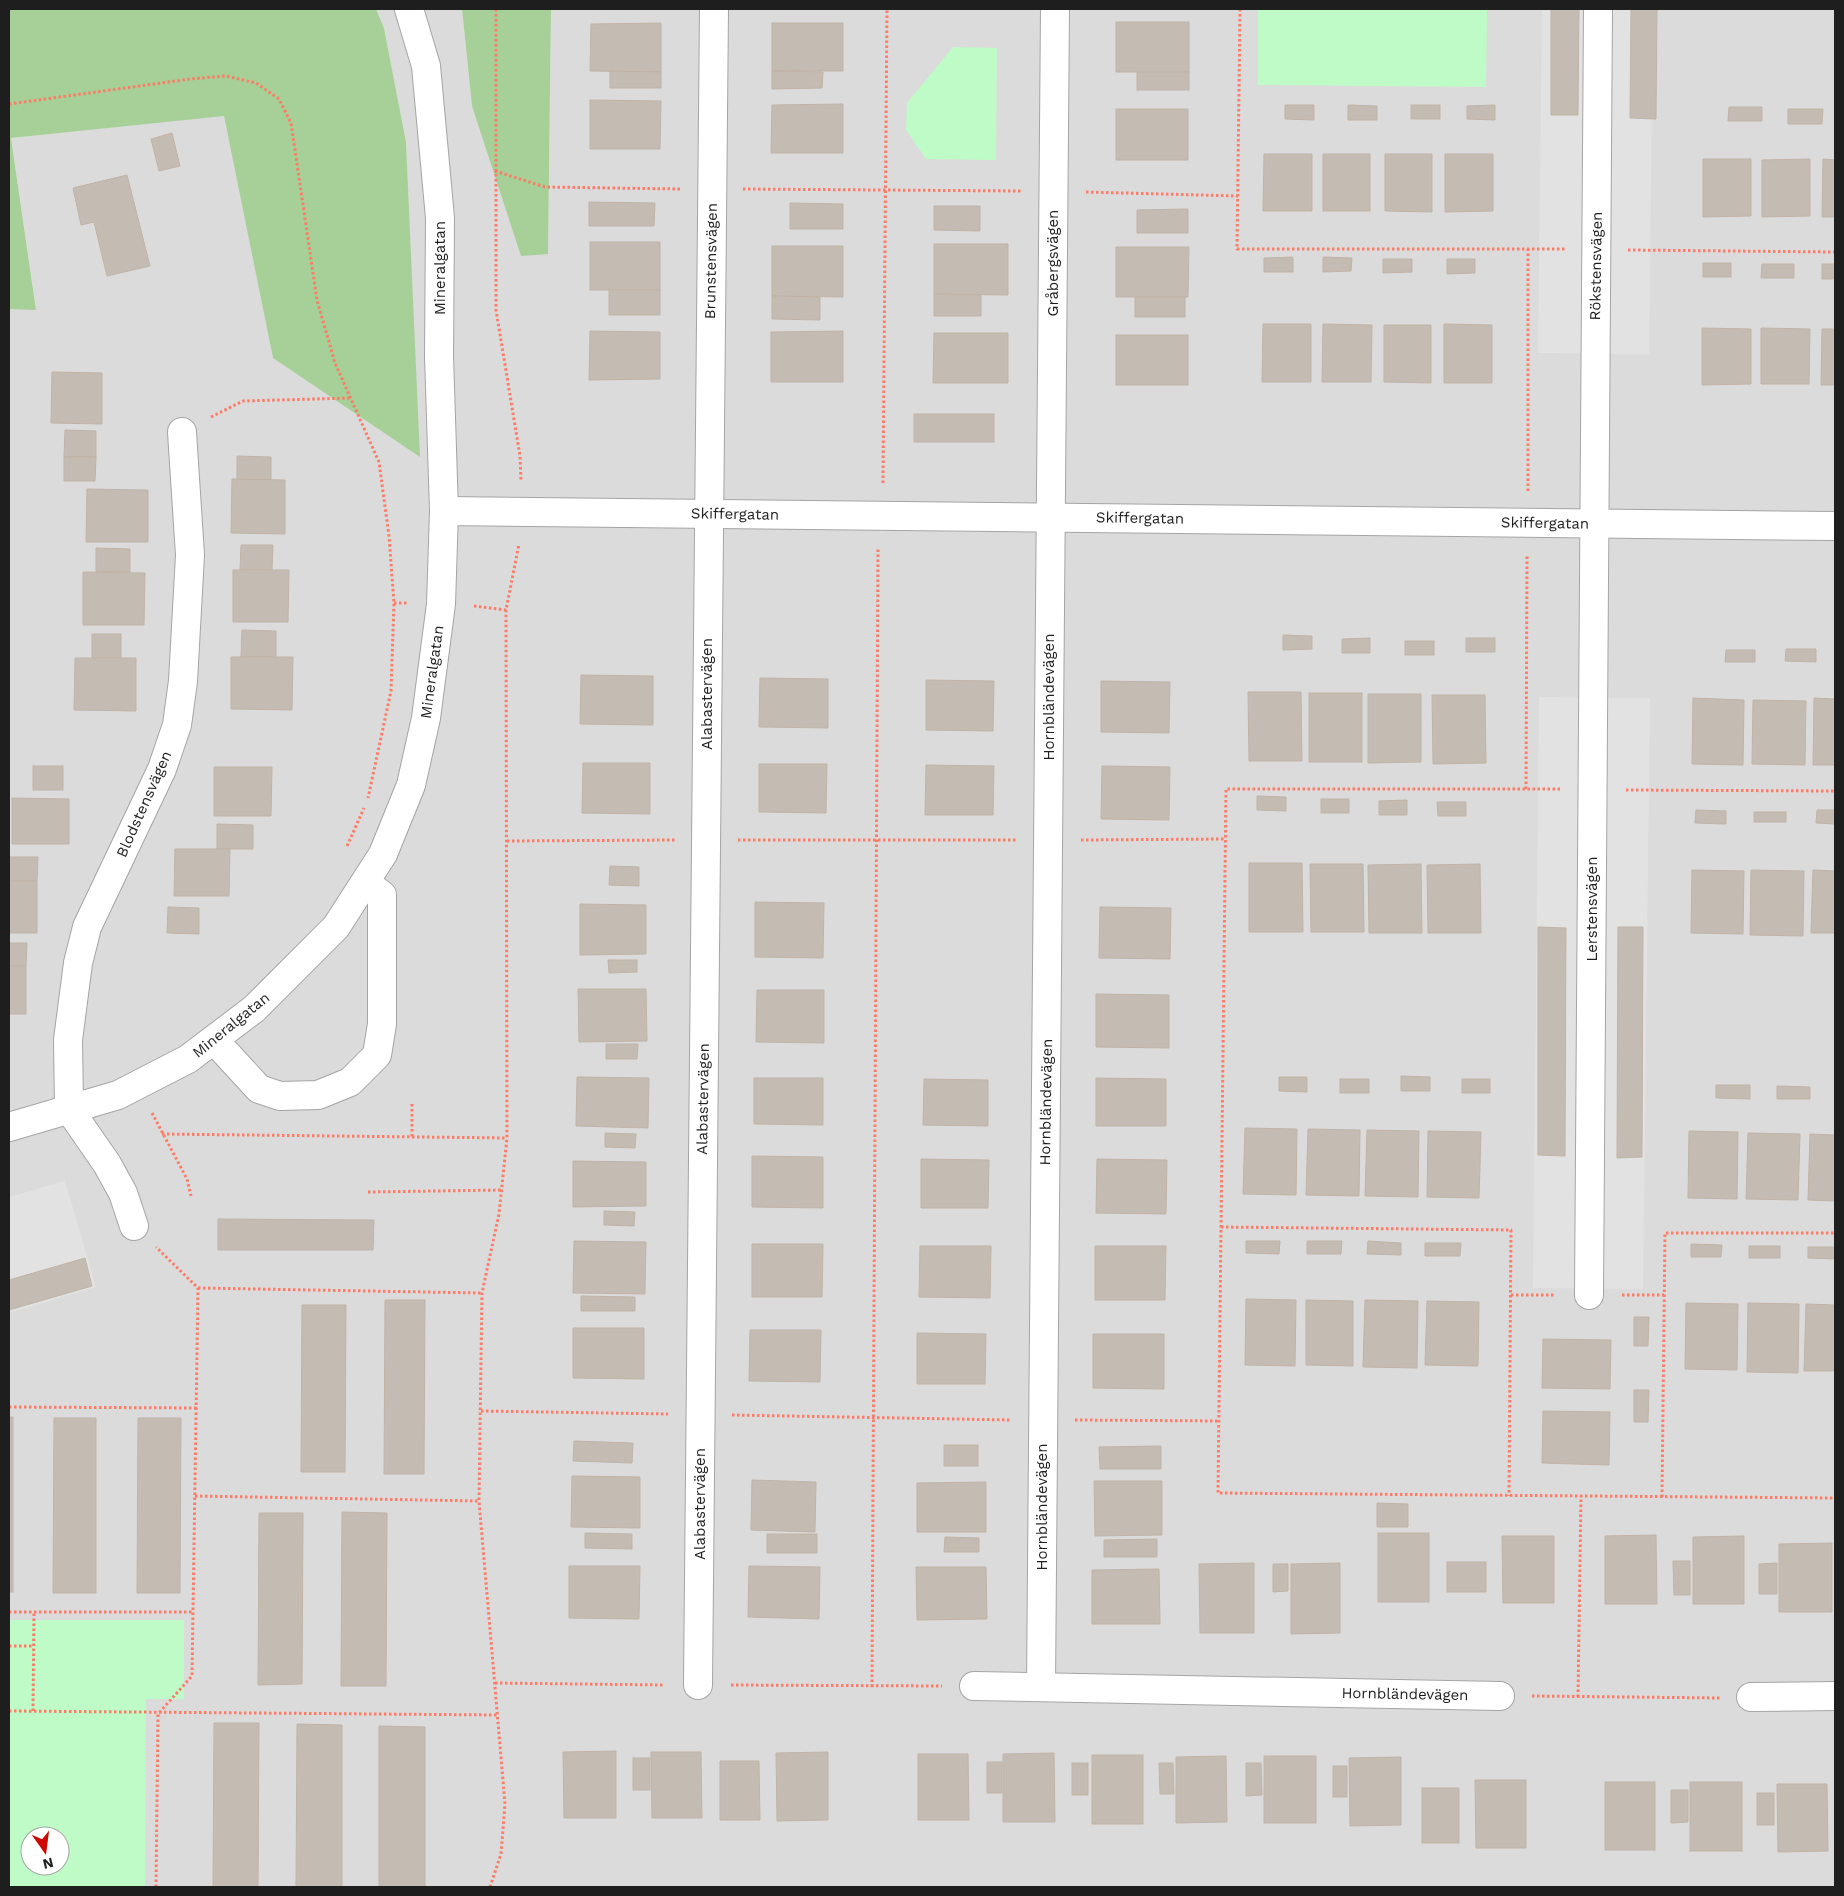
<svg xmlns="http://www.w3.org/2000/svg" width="1844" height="1896" viewBox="0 0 1844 1896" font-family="'Work Sans',sans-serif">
	<rect width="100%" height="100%" fill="#efece4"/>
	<path fill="#dcdbdb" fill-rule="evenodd" d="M376,9H462L472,106L548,254L551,9H1835V1887H9V309H36L11,138L224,115L273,357L419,456L406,142L384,28ZM30,1836H60V1866H30Z"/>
	<g fill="#a6d097">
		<path d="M9,9H376L384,28L406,142L420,457L273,358L224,116L11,138L36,310L9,309Z"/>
		<path d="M462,9H551L548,254L521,256L472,106Z"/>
	</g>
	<g fill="#bffbc6" fill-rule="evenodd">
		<path d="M1258,9H1487L1486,87L1258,85Z"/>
		<path d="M953,47L997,48L996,160L926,159L906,130L907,103Z"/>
		<path d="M9,1620H184V1699H146L145,1887H9ZM30,1836H60V1866H30Z"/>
	</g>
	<g fill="#e2e2e2">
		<path d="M1542,9H1653L1649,354L1538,353Z"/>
		<path d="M1539,697L1650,698L1643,1289L1533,1288Z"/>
		<path d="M65,1181L96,1287L9,1313V1197Z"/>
	</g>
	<g fill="#c4bcb3" stroke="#c1b3a6">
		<path d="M1551,9H1579L1578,115H1551Z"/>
		<path d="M1631,9H1657L1656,119L1630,118Z"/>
		<rect x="1116" y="22" width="73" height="50"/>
		<path d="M661,23V72L590,71L591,24Z"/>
		<rect x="772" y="23" width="71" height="48"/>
		<path d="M610,71L661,72V88H610Z"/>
		<path d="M772,71L823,72L822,88L772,89Z"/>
		<rect x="1137" y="72" width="52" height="18"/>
		<path d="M590,100L661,101L660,149H590Z"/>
		<path d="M843,104V153H771L772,105Z"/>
		<path d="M1285,105H1314V120L1285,119Z"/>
		<path d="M1348,105L1377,106V120H1348Z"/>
		<rect x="1411" y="105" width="29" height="14"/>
		<path d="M1495,105V120L1467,119V106Z"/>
		<path d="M1729,107H1762V121H1728Z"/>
		<rect x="1116" y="109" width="72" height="51"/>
		<path d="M1788,109H1823L1822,124H1788Z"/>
		<path d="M172,133L180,166L159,171L151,139Z"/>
		<path d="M1264,154H1312V211H1263Z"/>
		<rect x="1323" y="154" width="47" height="57"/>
		<path d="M1385,154H1432V212L1385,211Z"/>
		<path d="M1445,154H1493V211L1445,212Z"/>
		<path d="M1703,159H1751V216L1703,217Z"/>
		<path d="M1810,159V216L1762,217V160Z"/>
		<path d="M1823,159L1835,160V217H1822Z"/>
		<path d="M127,175L150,266L107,276L94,222L81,225L73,188Z"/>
		<path d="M589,202L655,203L654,226H589Z"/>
		<path d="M790,203L843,204V229H790Z"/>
		<path d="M934,206H980V231L934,230Z"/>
		<path d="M1188,209V233H1137V210Z"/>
		<rect x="590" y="242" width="70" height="48"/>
		<path d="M934,244H1008V295L934,294Z"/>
		<path d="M772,246H843V297L772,296Z"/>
		<path d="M1116,247H1189L1188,297H1116Z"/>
		<path d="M1293,257V272H1264V258Z"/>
		<path d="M1323,257L1352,258L1351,271L1323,272Z"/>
		<path d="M1383,259H1412V272L1383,273Z"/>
		<path d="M1447,259H1475V273L1447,274Z"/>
		<rect x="1703" y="263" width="28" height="14"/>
		<path d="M1762,264H1794V278H1761Z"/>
		<rect x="1822" y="264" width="13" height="15"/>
		<rect x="609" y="290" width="51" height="25"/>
		<path d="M934,294L981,295V316H934Z"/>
		<path d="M772,296L820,297V320L772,319Z"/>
		<rect x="1135" y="297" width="50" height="20"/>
		<path d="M1263,324H1311V382H1262Z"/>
		<path d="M1323,324L1372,325L1371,382H1322Z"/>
		<path d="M1444,324L1492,325V383H1444Z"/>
		<path d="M1384,325H1431V383L1384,382Z"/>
		<path d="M1702,328L1751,329V384L1702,385Z"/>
		<path d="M1761,328L1810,329L1809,384H1761Z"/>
		<path d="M1822,329H1835V385H1821Z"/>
		<path d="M590,331L660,332V379L589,380Z"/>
		<path d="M843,331V382H771V332Z"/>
		<path d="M934,333H1008V383H933Z"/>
		<rect x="1116" y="335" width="72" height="50"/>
		<path d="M52,372L102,373V424L51,423Z"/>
		<rect x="914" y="414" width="80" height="28"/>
		<path d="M65,430L96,431V457H64Z"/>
		<path d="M237,456L271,457V480H237Z"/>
		<path d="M64,457H96L95,481H64Z"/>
		<path d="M232,479L285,480V534L231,533Z"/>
		<path d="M87,489L148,490V542H86Z"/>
		<path d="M241,545H273L272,570H240Z"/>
		<path d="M96,548L130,549V572H96Z"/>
		<path d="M233,570H289L288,622H233Z"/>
		<path d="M83,572L145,573L144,625H83Z"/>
		<path d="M242,630L276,631V657H241Z"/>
		<rect x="92" y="634" width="29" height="24"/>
		<path d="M1283,635L1312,636V649L1283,650Z"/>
		<path d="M1370,638V653H1342V639Z"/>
		<rect x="1466" y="638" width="29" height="14"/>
		<rect x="1405" y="641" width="29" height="14"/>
		<path d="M1786,649H1816V662L1785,661Z"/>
		<path d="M1726,650H1755V662H1725Z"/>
		<path d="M231,657H293L292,710L231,709Z"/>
		<path d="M75,658H136V711L74,710Z"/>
		<path d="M581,675L653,676V725L580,724Z"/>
		<path d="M760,678L828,679V728L759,727Z"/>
		<path d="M926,680L994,681L993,731L926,730Z"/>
		<path d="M1101,681L1170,682L1169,733L1101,732Z"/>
		<path d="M1248,692H1301L1302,761H1249Z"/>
		<rect x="1309" y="693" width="53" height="69"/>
		<path d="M1368,694H1421V762L1368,763Z"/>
		<path d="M1432,695H1485L1486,763L1433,764Z"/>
		<path d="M1693,698L1744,700L1743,765L1692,764Z"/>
		<path d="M1814,698L1835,699V765H1813Z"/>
		<path d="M1753,700L1806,701L1805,765L1752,764Z"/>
		<path d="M583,763H650V814L582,813Z"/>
		<path d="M759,764H827L826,813L759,812Z"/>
		<path d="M926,765L994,766L993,815H925Z"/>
		<rect x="33" y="766" width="30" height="24"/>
		<path d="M1102,766L1170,767L1169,820L1101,819Z"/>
		<path d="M214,767H272L271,816H214Z"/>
		<path d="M1257,796L1286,797V811L1257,810Z"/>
		<path d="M12,798L69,799V844H12Z"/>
		<rect x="1321" y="799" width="28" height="14"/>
		<path d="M1407,800V815H1379V801Z"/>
		<path d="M1437,802H1466V816H1438Z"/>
		<path d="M1696,810L1726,811V824L1695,823Z"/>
		<path d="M1817,810H1835V824L1816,823Z"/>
		<rect x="1754" y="812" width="32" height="10"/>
		<path d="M217,824L253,825V849H217Z"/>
		<path d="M175,849H230L229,896H174Z"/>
		<path d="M9,857H38L37,881H9Z"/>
		<path d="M1249,863H1302L1303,932H1249Z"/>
		<path d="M1310,864H1363L1364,932H1311Z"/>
		<path d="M1421,864L1422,933H1369L1368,865Z"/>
		<path d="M1480,864L1481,933H1428L1427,865Z"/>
		<path d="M610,866L639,867V886L609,885Z"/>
		<path d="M1692,870L1744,871L1743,934L1691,933Z"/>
		<path d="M1751,870L1804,871L1803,936L1750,935Z"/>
		<path d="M1813,870L1835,871V933H1811Z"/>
		<rect x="9" y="881" width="28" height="52"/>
		<path d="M755,902L824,903L823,958L755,957Z"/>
		<path d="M580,904L646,905V954L580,955Z"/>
		<path d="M168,907L199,908V934L167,933Z"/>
		<path d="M1100,907L1171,908L1170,959L1099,958Z"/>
		<path d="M1538,927L1566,928L1565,1156L1538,1155Z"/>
		<path d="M1618,927H1643L1642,1157L1617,1158Z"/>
		<path d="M9,943H27L26,966H9Z"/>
		<path d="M608,960H637V972L609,973Z"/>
		<rect x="9" y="966" width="17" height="48"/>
		<path d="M578,989H646L647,1041L579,1042Z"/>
		<path d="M757,990H824V1043L756,1042Z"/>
		<path d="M1096,994L1169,995V1048L1096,1047Z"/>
		<path d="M606,1044H638L637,1059H606Z"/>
		<path d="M1401,1076L1430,1077V1091H1401Z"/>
		<path d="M577,1077L649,1078L648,1128L576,1126Z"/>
		<path d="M1279,1077H1307V1092L1279,1091Z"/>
		<path d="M754,1078H823V1125L754,1124Z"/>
		<path d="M1096,1078L1166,1079V1126H1096Z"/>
		<path d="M924,1079L988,1080V1126L923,1125Z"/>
		<rect x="1340" y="1079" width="29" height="14"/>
		<rect x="1462" y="1079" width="28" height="14"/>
		<path d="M1716,1085H1750V1099L1716,1098Z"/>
		<path d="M1777,1086L1810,1087V1099H1777Z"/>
		<path d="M1245,1128L1297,1129L1296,1195L1243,1194Z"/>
		<path d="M1308,1129L1360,1130L1359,1196L1306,1195Z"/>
		<path d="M1367,1130L1419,1131L1418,1197L1365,1196Z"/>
		<path d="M1428,1131L1481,1132L1479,1198L1427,1197Z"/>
		<path d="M1689,1131L1738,1132L1737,1199L1688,1198Z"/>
		<path d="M605,1133L636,1134L635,1148L605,1147Z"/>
		<path d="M1748,1133L1800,1134L1798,1200L1746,1199Z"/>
		<path d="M1810,1134L1835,1135V1201L1808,1200Z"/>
		<path d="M752,1156L823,1157V1208L752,1207Z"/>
		<path d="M921,1159L989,1160L988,1208H921Z"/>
		<path d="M1097,1159L1167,1160L1166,1214L1096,1213Z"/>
		<path d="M573,1161L646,1162V1206L573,1207Z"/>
		<path d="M604,1211L635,1212L634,1226L604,1225Z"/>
		<path d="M218,1219L374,1220L373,1250H218Z"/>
		<path d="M574,1241L646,1242L645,1294L573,1293Z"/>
		<path d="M1246,1241H1280L1279,1254L1246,1253Z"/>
		<path d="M1307,1241H1342L1341,1254H1307Z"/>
		<path d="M1368,1241L1401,1243V1255L1367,1254Z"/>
		<path d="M1425,1243H1461L1460,1256H1425Z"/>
		<path d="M752,1244H823L822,1297H752Z"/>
		<path d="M1691,1244L1722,1245L1721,1257H1691Z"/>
		<path d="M920,1246H991L990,1298L919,1297Z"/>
		<path d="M1095,1246H1166L1165,1300H1095Z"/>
		<rect x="1749" y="1246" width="31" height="12"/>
		<path d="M1808,1247H1835V1259L1808,1258Z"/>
		<path d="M85,1258L92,1286L9,1310V1280Z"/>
		<path d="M581,1296L635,1297V1311H581Z"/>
		<path d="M1246,1299L1296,1300L1295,1366L1245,1365Z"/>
		<path d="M385,1300H425L424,1474H384Z"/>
		<path d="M1306,1300L1353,1301V1366L1306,1365Z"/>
		<path d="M1365,1300L1418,1301L1417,1368L1363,1367Z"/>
		<path d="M1427,1301L1479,1302L1478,1366L1425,1365Z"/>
		<path d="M1686,1303L1738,1304L1737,1370L1685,1369Z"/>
		<path d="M1748,1303L1799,1304L1798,1373L1747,1372Z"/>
		<path d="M1806,1304L1835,1305V1371H1804Z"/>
		<path d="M302,1305H346L345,1472H301Z"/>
		<path d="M1634,1317H1649L1648,1346H1634Z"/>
		<path d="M573,1328H644V1379L573,1378Z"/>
		<path d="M750,1330H821L820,1382L749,1381Z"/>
		<path d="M917,1333L986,1334L985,1384H917Z"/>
		<path d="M1093,1334H1164V1389L1093,1388Z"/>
		<path d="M1543,1339L1611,1340L1610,1389L1542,1388Z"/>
		<path d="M1634,1390H1649L1648,1422H1634Z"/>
		<path d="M1543,1411L1610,1412L1609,1465L1542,1463Z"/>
		<rect x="9" y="1417" width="4" height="175"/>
		<path d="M54,1418H96V1593H53Z"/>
		<path d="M138,1418H181L180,1593H137Z"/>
		<path d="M574,1441L633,1443L632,1463L573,1461Z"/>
		<rect x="944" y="1445" width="34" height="21"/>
		<path d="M1161,1446V1469H1100L1099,1447Z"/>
		<path d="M572,1476L640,1477V1528L571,1527Z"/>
		<path d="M752,1480L816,1482L815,1532L751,1530Z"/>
		<path d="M1094,1481H1162V1535L1095,1536Z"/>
		<path d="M986,1482V1532H917V1483Z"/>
		<path d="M1377,1503L1408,1504V1527H1377Z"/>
		<path d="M342,1512L387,1513L386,1686H341Z"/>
		<path d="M259,1513H303L302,1684L258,1685Z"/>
		<path d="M585,1533L632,1534V1549L585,1548Z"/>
		<rect x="1378" y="1533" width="51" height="69"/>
		<rect x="767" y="1534" width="50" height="19"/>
		<path d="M1656,1535L1657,1604H1605V1536Z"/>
		<path d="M1502,1536H1554V1603H1503Z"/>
		<path d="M1744,1536V1604H1693V1537Z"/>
		<path d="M945,1537L979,1538V1552H944Z"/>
		<path d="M1157,1539V1557H1104V1540Z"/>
		<path d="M1832,1543V1612H1779V1544Z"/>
		<path d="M1673,1561H1690V1595H1674Z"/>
		<rect x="1447" y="1562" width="39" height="30"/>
		<path d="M1254,1563V1633H1200L1199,1564Z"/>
		<path d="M1340,1563V1633L1291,1634V1564Z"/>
		<path d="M1777,1563V1594H1759V1564Z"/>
		<path d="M1273,1564H1288V1591L1273,1592Z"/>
		<path d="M569,1566H640L639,1619L569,1618Z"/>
		<path d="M749,1566L820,1567L819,1619L748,1617Z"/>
		<path d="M916,1567H986L987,1619L917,1620Z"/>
		<path d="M1159,1569L1160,1624H1092V1570Z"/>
		<path d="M214,1723H259L258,1887H213Z"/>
		<path d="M297,1724L342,1725V1887H296Z"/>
		<path d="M379,1726L425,1727V1887H379Z"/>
		<path d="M616,1751V1818H564L563,1752Z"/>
		<path d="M651,1752H701L702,1818H652Z"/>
		<path d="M828,1752V1820L777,1821L776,1753Z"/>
		<path d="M1054,1753L1055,1822H1003V1754Z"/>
		<path d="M918,1754H968L969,1820H918Z"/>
		<rect x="1092" y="1755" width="51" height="69"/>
		<path d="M1226,1756L1227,1822L1176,1823V1757Z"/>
		<rect x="1264" y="1756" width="52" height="67"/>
		<path d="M1401,1757V1825L1350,1826L1349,1758Z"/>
		<rect x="633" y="1758" width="17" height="32"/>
		<path d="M720,1761H759L760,1820H720Z"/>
		<rect x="987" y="1762" width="15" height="31"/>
		<rect x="1072" y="1763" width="16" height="32"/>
		<path d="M1159,1763H1173L1174,1794H1160Z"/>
		<path d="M1246,1763H1261L1262,1795L1246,1796Z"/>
		<rect x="1333" y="1766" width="14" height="31"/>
		<path d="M1475,1780H1526V1848H1476Z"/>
		<rect x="1605" y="1782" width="50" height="68"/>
		<rect x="1690" y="1782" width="52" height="69"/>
		<path d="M1777,1784H1827L1828,1851L1778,1852Z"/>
		<rect x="1422" y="1788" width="37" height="55"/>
		<path d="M1671,1790H1688V1822L1671,1823Z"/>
		<rect x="1757" y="1793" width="17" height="32"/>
	</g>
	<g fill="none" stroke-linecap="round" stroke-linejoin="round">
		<defs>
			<g id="minor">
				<path d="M444,511L1835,526"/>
				<path d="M214,1040L259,1089L280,1096L318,1095L350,1082L377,1055L382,1024V895L366,883"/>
				<path d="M9,1127L118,1095L188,1059L254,1009L336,927L383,854L411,785L426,718L441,604L444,511L439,356L440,218L426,66L409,9"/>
				<path d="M134,1226L123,1193L107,1164L69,1109L68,1040L78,963L87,927L162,769L177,725L183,681L190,555L182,432"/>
				<path d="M1589,1295L1598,9"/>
				<path d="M698,1685L714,9"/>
				<path d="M974,1686L1500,1696"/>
				<path d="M1041,1687L1055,9"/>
				<path d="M1751,1697L1835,1696"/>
			</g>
		</defs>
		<use href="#minor" stroke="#a5a5a5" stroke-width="30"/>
		<g stroke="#fd7c67" stroke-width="3" stroke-dasharray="2.5 2.5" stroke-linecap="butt">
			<path d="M496,9V310L520,456L521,481"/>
			<path d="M1240,9L1237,249H1565"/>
			<path d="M9,104L190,79L226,76L256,83L279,99L291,123L317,300L335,363L379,462L389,536L394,603L391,691L368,798"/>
			<path d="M495,171L545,187L680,189"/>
			<path d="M743,189L1022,191"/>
			<path d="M1086,192L1238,196"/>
			<path d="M1628,250L1835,252"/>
			<path d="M211,417L243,401L351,398"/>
			<path d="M883,483L887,9"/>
			<path d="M1528,491V249"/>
			<path d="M394,603H408"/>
			<path d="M474,606L506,610"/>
			<path d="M1526,789L1527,555"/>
			<path d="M1560,789H1226L1218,1493L1835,1498"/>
			<path d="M1626,790L1835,791"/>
			<path d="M738,840H1017"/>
			<path d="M1081,840L1225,839"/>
			<path d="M507,841L675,840"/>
			<path d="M347,846L364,808"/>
			<path d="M412,1104V1137"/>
			<path d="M152,1113L187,1179L191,1196"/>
			<path d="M162,1134L507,1138"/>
			<path d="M368,1192L502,1190"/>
			<path d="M1221,1227L1511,1230L1509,1496"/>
			<path d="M198,1288L482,1293"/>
			<path d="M1511,1295H1556"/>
			<path d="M1622,1295H1664"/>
			<path d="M9,1407L197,1408"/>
			<path d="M481,1411L668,1414"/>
			<path d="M732,1415L1011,1420"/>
			<path d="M1075,1420L1219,1421"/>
			<path d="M195,1496L479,1501"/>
			<path d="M1662,1497L1665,1233H1835"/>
			<path d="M9,1612H193"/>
			<path d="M9,1646H33"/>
			<path d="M495,1683L665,1685"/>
			<path d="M731,1685L942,1686"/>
			<path d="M872,1687L878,549"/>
			<path d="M1532,1696L1721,1698"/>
			<path d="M1578,1697L1581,1496"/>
			<path d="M9,1711L498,1715"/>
			<path d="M33,1711L34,1612"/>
			<path d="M156,1887L158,1714L192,1676L198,1288L156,1247"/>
			<path d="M490,1887L501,1854L505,1804L479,1501L482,1293L499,1214L507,1138L506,610L519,544"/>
		</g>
		<use href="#minor" stroke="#fff" stroke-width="28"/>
	</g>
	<g text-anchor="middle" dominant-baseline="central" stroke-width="5" stroke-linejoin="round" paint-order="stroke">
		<g font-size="15" fill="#1e1e1e" stroke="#fff">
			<text transform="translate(711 261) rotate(-89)">Brunstensvägen</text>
			<text transform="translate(1053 263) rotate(-90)">Gråbergsvägen</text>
			<text transform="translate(1596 266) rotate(-89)">Rökstensvägen</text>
			<text transform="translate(440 268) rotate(-90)">Mineralgatan</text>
			<text transform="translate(735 514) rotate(1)">Skiffergatan</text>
			<text transform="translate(1140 518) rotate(1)">Skiffergatan</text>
			<text transform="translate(1545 523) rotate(1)">Skiffergatan</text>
			<text transform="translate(432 672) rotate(-82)">Mineralgatan</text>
			<text transform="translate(707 694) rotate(-90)">Alabastervägen</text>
			<text transform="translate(1049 697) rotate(-90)">Hornbländevägen</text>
			<text transform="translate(144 804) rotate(-66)">Blodstensvägen</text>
			<text transform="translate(1592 909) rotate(-90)">Lerstensvägen</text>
			<text transform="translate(231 1025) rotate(-39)">Mineralgatan</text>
			<text transform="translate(703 1099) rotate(-89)">Alabastervägen</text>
			<text transform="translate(1046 1102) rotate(-89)">Hornbländevägen</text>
			<text transform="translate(700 1504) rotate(-90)">Alabastervägen</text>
			<text transform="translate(1042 1507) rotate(-90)">Hornbländevägen</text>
			<text transform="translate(1405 1694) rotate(1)">Hornbländevägen</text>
		</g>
	</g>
	<rect width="1844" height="1896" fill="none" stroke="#1e1e1e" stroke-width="20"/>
	<g transform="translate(45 1851) rotate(166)"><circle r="24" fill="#ffffff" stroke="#a5a5a5"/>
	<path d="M0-4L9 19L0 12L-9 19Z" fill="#cc0800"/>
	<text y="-8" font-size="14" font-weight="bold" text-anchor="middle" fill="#1e1e1e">N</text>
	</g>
</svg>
